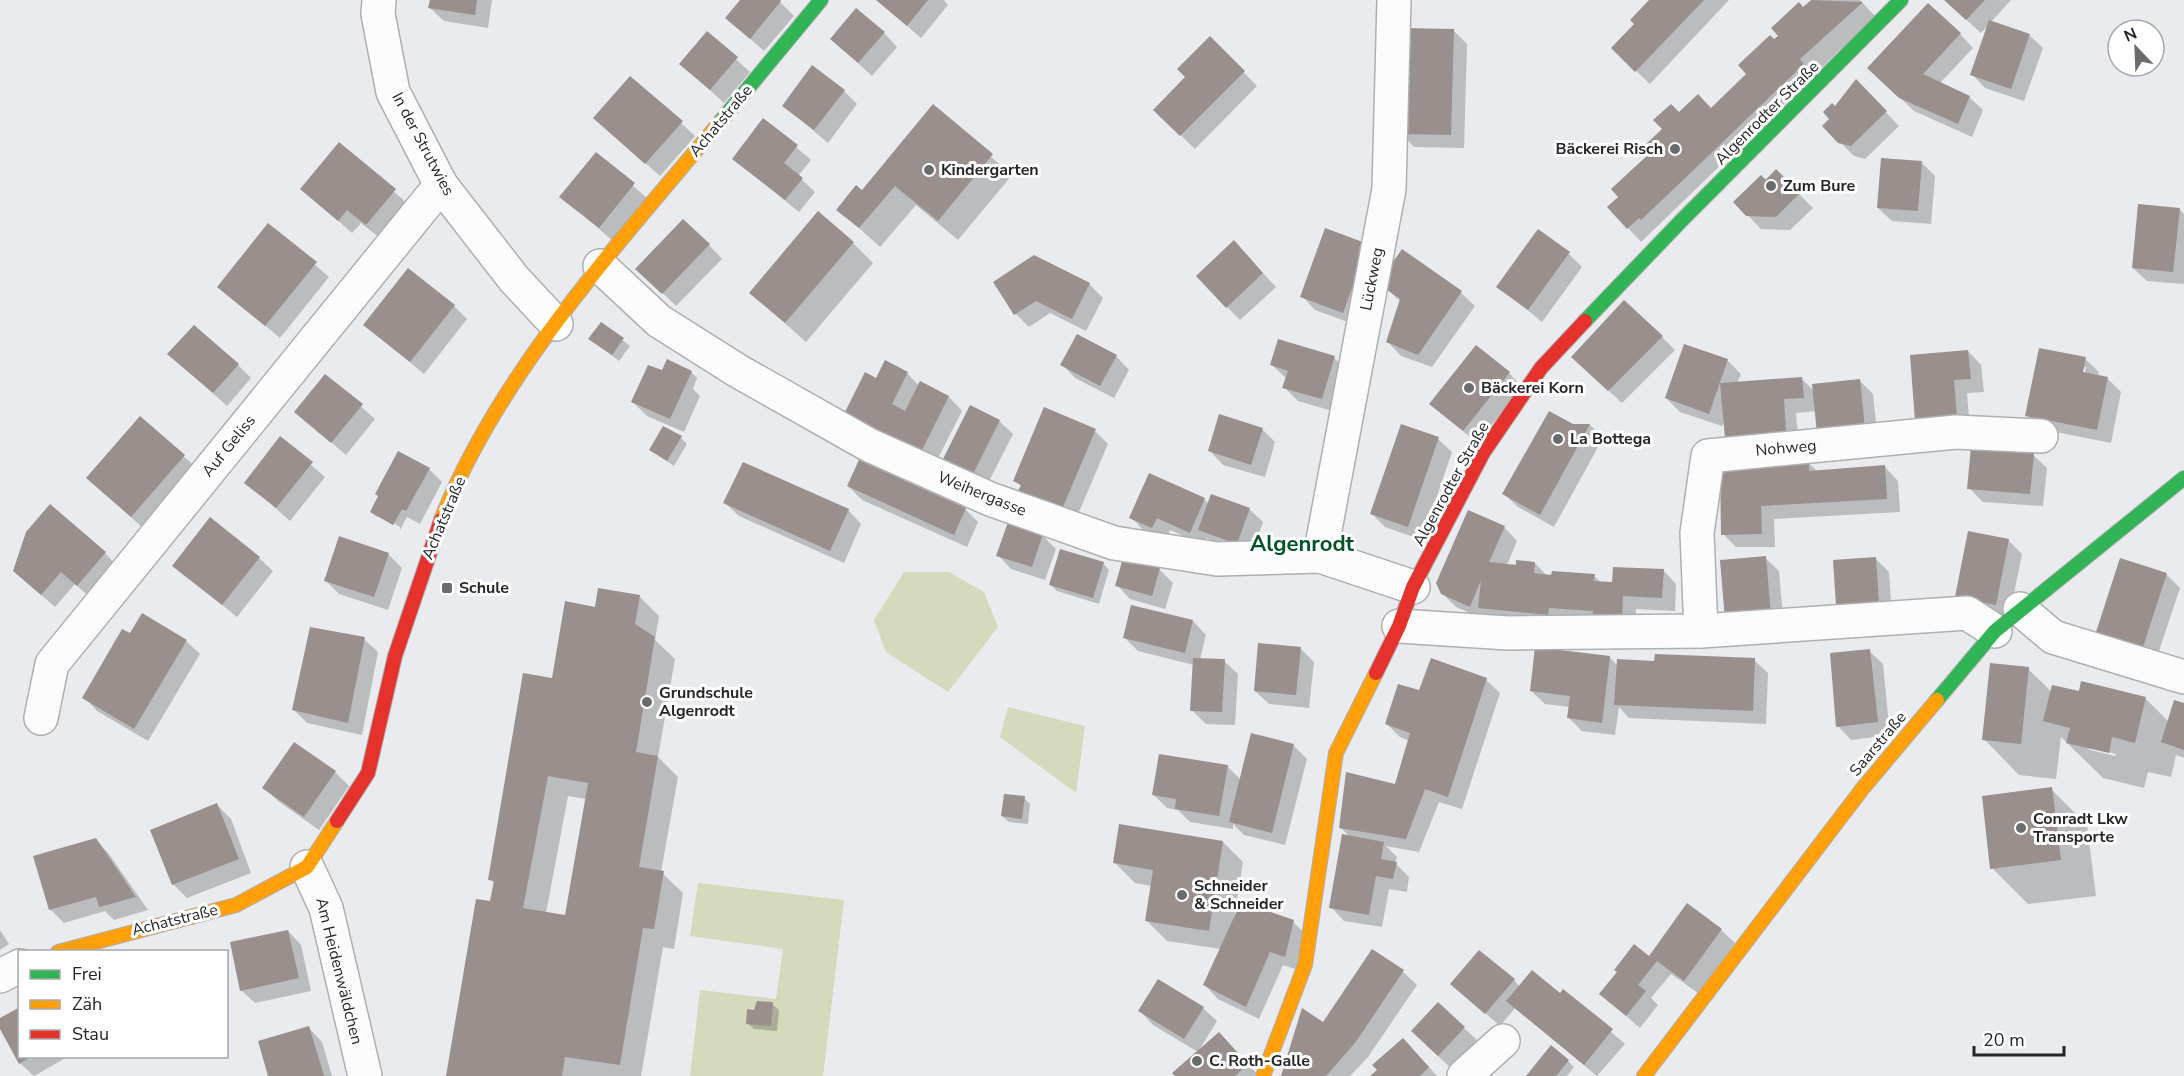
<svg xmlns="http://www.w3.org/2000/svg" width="2184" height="1076" viewBox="0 0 2184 1076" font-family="'Nunito Sans',sans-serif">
	<rect width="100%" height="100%" fill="#e9ebee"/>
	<g fill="#d5dabc">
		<path d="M904,572H949L984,592L998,627L948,692L886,652L874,620Z"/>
		<path d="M1008,707L1085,726L1076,793L1000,737Z"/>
		<path d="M698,883L844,900L823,1076H690L700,990L776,999L783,949L690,936Z"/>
	</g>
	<g fill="#0003" fill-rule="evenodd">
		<path d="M431,0H492L488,28L444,21L430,8Z"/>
		<path d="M742,0H778L794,16L764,51L727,18Z"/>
		<path d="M877,0H944L948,5L921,38Z"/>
		<path d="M1651,0H1729L1650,84L1626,61L1636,24Z"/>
		<path d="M1813,0H1860L1875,16L1641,242L1609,207L1620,197L1679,114L1711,110L1748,74Z"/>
		<path d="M1945,0H2011L1991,22L2029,35L2043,48L2024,101L1985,88L1972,74L1989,24L1981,33Z"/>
		<path d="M1454,31L1467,44L1464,148L1414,147L1401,133Z"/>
		<path d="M707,33L750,72L724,103L681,64Z"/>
		<path d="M884,33L897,47L872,76L832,39Z"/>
		<path d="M1960,34L1973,48L1940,83L1969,97L1983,110L1972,137L1914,111L1883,81Z"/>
		<path d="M1210,38L1257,86L1195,149L1155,110L1188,77Z"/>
		<path d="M1856,81L1899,126L1865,159L1854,156L1824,126L1831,119L1835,108L1849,94L1847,91Z"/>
		<path d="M844,91L857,104L828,143L784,106Z"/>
		<path d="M933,107L1012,175L958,240L916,205L880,247L838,209L862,192Z"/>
		<path d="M764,120L811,160L798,176L815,192L799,212L734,159Z"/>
		<path d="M681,123L695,136L660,176L609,131Z"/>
		<path d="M339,144L408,204L380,238L361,223L352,233L302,189Z"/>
		<path d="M596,154L647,198L613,241L562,197Z"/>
		<path d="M1922,163L1935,176L1931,224L1892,221L1878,208Z"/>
		<path d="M1776,171L1813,208L1790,230L1761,229L1735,202Z"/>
		<path d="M2179,209L2184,214V284L2147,281L2133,268Z"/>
		<path d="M269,225L329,277L280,338L219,287Z"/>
		<path d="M853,243L873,263L806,342L751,293Z"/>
		<path d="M709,245L722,259L676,306L638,269Z"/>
		<path d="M1368,245L1356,325L1315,310L1302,296Z"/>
		<path d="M1403,251L1461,293L1475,306L1432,367L1401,356L1388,342L1401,302L1380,283Z"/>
		<path d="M1569,254L1582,267L1542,322L1498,286Z"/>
		<path d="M1247,256L1276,287L1240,320L1227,307Z"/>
		<path d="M1034,257L1089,284L1103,298L1086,331L1050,313L1029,327L1016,314Z"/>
		<path d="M454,306L467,319L424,374L365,325Z"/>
		<path d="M601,324L630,346L619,361L590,339Z"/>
		<path d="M1662,337L1675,350L1622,403L1586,370Z"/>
		<path d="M1968,351L1981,365L1984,392L1967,393L1970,431L1917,421Z"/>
		<path d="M169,354L238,365L251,378L227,406Z"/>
		<path d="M1116,356L1129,370L1114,398L1075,378L1062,364Z"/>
		<path d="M1334,358L1348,371L1336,412L1298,401L1284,387L1287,379L1272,365Z"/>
		<path d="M2085,359L2099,372L2098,377L2108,379L2121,392L2111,443L2041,429L2027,415ZM2082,367H2086L2083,380Z"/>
		<path d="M1727,360L1741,374L1737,383L1801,378L1814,391L1860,381L1873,394L1878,442L1816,411L1796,413L1799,445L1725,420L1722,426L1680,412L1666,398Z"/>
		<path d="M691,372L697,378L693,389L700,396L684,432L647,416L633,402Z"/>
		<path d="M907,373L919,386L921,383L949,397L962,411L933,468L858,430L877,380Z"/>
		<path d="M1509,373L1522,387L1477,443L1431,404Z"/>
		<path d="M326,376L375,419L346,455L296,412Z"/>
		<path d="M140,418L198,469L145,530L88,478Z"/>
		<path d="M999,421L1013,434L984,491L956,476Z"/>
		<path d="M1590,425L1603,438L1554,527L1518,507L1504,494L1572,426Z"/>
		<path d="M1262,429L1275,442L1265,477L1223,465L1210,451Z"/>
		<path d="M1095,431L1108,444L1073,526L1015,481Z"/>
		<path d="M280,438L325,477L290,521L246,482Z"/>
		<path d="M681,438L687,444L674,466L651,450Z"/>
		<path d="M1438,439L1452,452L1422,540L1385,527L1372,514Z"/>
		<path d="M2033,455L2047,468L2043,506L1983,502L1969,488Z"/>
		<path d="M1809,463L1818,472L1885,467L1898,481L1900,512L1774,519L1775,547H1736L1723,534Z"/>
		<path d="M429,469L442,482L420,524L407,517L400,530V527L377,514V517L371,512Z"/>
		<path d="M848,486L965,509L978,522L967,547L862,500Z"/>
		<path d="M1204,499L1209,504L1249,509L1263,522L1250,556L1213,543L1207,538L1204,545L1170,530L1166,540L1144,531L1131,517Z"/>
		<path d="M725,503L848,510L861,524L844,563L739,516Z"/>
		<path d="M1504,527L1517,541L1507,565L1535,563L1547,576H1594L1602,583L1614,584L1663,570L1676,584L1675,611L1636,609L1635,633L1493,621L1486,614L1484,619L1456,607L1442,593Z"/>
		<path d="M1042,535L1056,549L1045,580L1011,569L998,555Z"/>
		<path d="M2008,540L2022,554L2009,618L1970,610Z"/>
		<path d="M105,553L118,567L91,598L75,584L55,607L14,571Z"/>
		<path d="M388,554L402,568L388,610L339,594L326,581Z"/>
		<path d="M259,558L273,571L237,617L174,566Z"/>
		<path d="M1765,558L1779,571L1784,629L1726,619Z"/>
		<path d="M1875,558L1889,572L1892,616L1851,619Z"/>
		<path d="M1103,563L1109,570L1099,604L1057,591L1051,585Z"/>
		<path d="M1159,569L1173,583L1165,609L1130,599L1117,585Z"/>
		<path d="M2166,574L2180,588L2156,660L2111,645L2097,632Z"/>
		<path d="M639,596L659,616L655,640L675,659L658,757L678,777L661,872L683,893L674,949L663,947L641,1076H447L491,903L495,884L490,879L554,680L597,609ZM568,796L586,799L566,916L546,913Z"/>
		<path d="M1193,621L1206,635L1200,659L1224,661L1238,674L1235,725L1206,724L1192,710L1194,665L1138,651L1124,637Z"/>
		<path d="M364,639L378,652L362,735L307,723L294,710Z"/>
		<path d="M186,641L200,654L148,741L97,711L84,697Z"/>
		<path d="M1300,648L1314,662L1309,708L1269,704L1255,691Z"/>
		<path d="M1869,651L1883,664L1890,735L1851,740L1838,726Z"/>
		<path d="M1610,658L1618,666L1754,660L1768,673L1766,724L1629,718L1619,707L1615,735L1582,731L1569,718L1570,707L1545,704L1531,691Z"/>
		<path d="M2028,669L2052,692L2145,698L2169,722L2184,705V758L2176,755L2171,777L2148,772L2144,788L2103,778L2061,737L2056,779L2019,775L1984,739ZM2086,746L2116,754L2115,756L2090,750Z"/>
		<path d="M1486,680L1500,693L1462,809L1439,802L1419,852L1386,846L1397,857L1395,863L1409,877L1407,892L1389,889L1382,927L1344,921L1331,907L1350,837L1340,827L1396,786L1409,741L1400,737L1387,724L1420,692Z"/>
		<path d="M295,744L336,773L349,786L319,830L278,801L264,788Z"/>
		<path d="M1293,745L1307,759L1285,845L1244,835L1233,824V829L1190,822L1178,810L1167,808L1154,795L1227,766L1241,780Z"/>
		<path d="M2051,789L2087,825L2096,896L2028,904L1992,868Z"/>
		<path d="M1024,798L1030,804L1028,824L1009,822L1002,816Z"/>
		<path d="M217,805L231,819L251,873L187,898L173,884Z"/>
		<path d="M96,840L109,854L148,910L114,920L105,911L64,923L50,909Z"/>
		<path d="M1223,842L1243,862L1234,919L1293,922L1307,935L1298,970L1283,965L1259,1019L1218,999L1205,985L1221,949L1167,941L1147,921L1152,886L1135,883L1115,863Z"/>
		<path d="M0,930L9,944L0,950Z"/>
		<path d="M1721,930L1735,943L1698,993L1671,974L1651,998L1658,1005L1640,1028L1601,994L1649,958Z"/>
		<path d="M288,931L301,945L311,991L255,1003L241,990Z"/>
		<path d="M1373,951L1403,972L1417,985L1368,1057L1350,1076H1283L1324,1024Z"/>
		<path d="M1514,980L1520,987L1560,995L1563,991L1625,1044L1597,1076L1515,1008L1500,1026L1452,984Z"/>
		<path d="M772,1004L779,1010L777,1031L754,1029L747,1023L755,1011Z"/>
		<path d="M1438,1004L1478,1041L1452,1069L1426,1045Z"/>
		<path d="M1203,1008L1217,1021L1198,1052L1153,1025L1140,1011Z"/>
		<path d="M0,1020L20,1056H69L34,1076L20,1063L0,1026Z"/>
		<path d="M309,1028L322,1042L332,1076H269Z"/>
		<path d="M1219,1034L1259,1076H1174Z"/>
		<path d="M1416,1053L1437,1076H1372Z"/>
		<path d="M1568,1061L1574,1067L1567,1076H1530Z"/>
	</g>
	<g fill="#998f8d" fill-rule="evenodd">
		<path d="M430,0H477L475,15L428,8Z"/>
		<path d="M740,0H780L781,1L750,39L725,18Z"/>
		<path d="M876,0H928L907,26Z"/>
		<path d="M1649,0H1704L1635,72L1611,48L1634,24L1630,20Z"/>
		<path d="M1811,0L1863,2L1800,59L1804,64L1680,183L1641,220L1639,218L1627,229L1607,207L1618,197L1611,189L1651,152L1644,146L1662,129L1653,120L1671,104L1679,112L1698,94L1711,108L1746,74L1738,65L1770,35L1774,39L1778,36L1771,28L1799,2L1803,7Z"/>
		<path d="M1944,0H1985L1966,20Z"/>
		<path d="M1928,3L1961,33L1923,74L1970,96L1958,124L1899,98L1867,68Z"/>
		<path d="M856,8L885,32L858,63L830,39Z"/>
		<path d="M1989,20L2030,34L2011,89L1970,75Z"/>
		<path d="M1403,28L1454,29L1451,135L1399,134Z"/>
		<path d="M707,31L738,57L710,90L679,64Z"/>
		<path d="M1210,36L1245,71L1180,136L1153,110L1185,77L1177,69Z"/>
		<path d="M812,65L845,90L814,130L782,106Z"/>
		<path d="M630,76L683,121L645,164L593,118Z"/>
		<path d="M1856,79L1887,111L1851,146L1838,143L1822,126L1829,119L1823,112L1832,103L1835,106Z"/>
		<path d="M933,104L993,154L938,221L895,186L859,228L836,210L856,185L862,190Z"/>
		<path d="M763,118L798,145L784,163L803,178L785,200L732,159Z"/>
		<path d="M339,142L396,189L366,225L347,210L338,221L300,189Z"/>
		<path d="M596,152L635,183L599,228L559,197Z"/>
		<path d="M1881,158L1922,161L1918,211L1877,208Z"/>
		<path d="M1776,169L1800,193L1776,217L1746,216L1733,202L1761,175L1766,180Z"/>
		<path d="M2138,204L2180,208L2173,272L2132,268Z"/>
		<path d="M818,211L854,242L785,323L749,293Z"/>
		<path d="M683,219L710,244L662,294L635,269Z"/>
		<path d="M268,223L317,262L265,326L217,287Z"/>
		<path d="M1325,228L1368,244L1343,313L1300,297Z"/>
		<path d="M1538,229L1570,252L1528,310L1496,287Z"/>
		<path d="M1234,240L1263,273L1226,308L1196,276Z"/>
		<path d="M1402,249L1462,291L1418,355L1386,342L1400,299L1378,283Z"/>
		<path d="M1034,255L1090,283L1072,319L1036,301L1014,315L993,282Z"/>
		<path d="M408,268L455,305L410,362L363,325Z"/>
		<path d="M1624,300L1663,336L1608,391L1571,357Z"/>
		<path d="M601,322L624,338L612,355L588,339Z"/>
		<path d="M194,325L239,364L213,393L167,354Z"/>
		<path d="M1077,334L1117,355L1100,386L1060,365Z"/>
		<path d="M1278,339L1335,356L1322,399L1282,388L1288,371L1270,365Z"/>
		<path d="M1684,344L1728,359L1709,414L1665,398Z"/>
		<path d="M1476,345L1510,372L1463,431L1429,404Z"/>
		<path d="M2039,348L2086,357L2083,372L2108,377L2097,430L2025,416Z"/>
		<path d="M1968,350L1971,379L1954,380L1957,418L1915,421L1910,355Z"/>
		<path d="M667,359L692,371L670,419L631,402L648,365L662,370Z"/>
		<path d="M885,360L908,372L892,404L905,411L920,381L949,396L919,456L843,416L865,372L876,378Z"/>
		<path d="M325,374L363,404L331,443L294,412Z"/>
		<path d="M1802,377L1804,398L1784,399L1786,432L1725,438L1720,383Z"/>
		<path d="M1860,379L1865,429L1817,434L1812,384Z"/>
		<path d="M970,405L1000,420L971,478L941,463Z"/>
		<path d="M1044,407L1096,429L1060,514L1016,495L1021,485L1013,481Z"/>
		<path d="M1549,411L1573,424H1590L1540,515L1502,494Z"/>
		<path d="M1219,414L1263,428L1251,465L1208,451Z"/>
		<path d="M140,416L185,455L131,517L86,478Z"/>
		<path d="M1401,424L1439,437L1408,527L1370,514Z"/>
		<path d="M663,426L682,436L667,461L649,450Z"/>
		<path d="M280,436L313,462L276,508L244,483Z"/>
		<path d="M1971,447L2034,453L2030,494L1967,489Z"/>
		<path d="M398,451L430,468L406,511L402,509L393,525L370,512L378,496L375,494Z"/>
		<path d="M859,460L966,508L954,535L847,486Z"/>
		<path d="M1809,461V471L1885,465L1887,499L1761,506L1762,534L1721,535L1720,463Z"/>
		<path d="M743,462L849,509L830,551L723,503Z"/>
		<path d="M1149,473L1205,498L1190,533L1157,518L1152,528L1129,518Z"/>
		<path d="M1211,494L1250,508L1237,544L1198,530Z"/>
		<path d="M50,504L106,552L77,586L61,572L41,595L13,571L26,532Z"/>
		<path d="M1468,510L1505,526L1489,562L1516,565V560L1535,562L1534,573L1551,575L1552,571L1595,574L1594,581L1612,582L1613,567L1664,569L1662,598L1623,596L1622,620L1592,618L1593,611L1549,608L1548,615L1478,608L1481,580L1470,607L1441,594L1436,583Z"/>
		<path d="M210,517L260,557L222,605L172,566Z"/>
		<path d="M1008,522L1043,534L1032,567L996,556Z"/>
		<path d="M1968,531L2009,539L1996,605L1955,597Z"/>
		<path d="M339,536L389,553L374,597L324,581Z"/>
		<path d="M1060,549L1104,562L1093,598L1049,585Z"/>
		<path d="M1766,556L1771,616L1725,620L1720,560Z"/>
		<path d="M1876,557L1879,603L1836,606L1833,560Z"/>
		<path d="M1123,558L1160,568L1152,596L1115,586Z"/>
		<path d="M2120,558L2167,573L2143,647L2096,632Z"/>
		<path d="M598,588L640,595L635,624L655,637L636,752L658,756L639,867L664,871L654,929L643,928L620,1065L565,1057L562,1076H446L476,899L490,901L494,881L488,880L523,673L552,678L565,601L595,607ZM548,776L588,783L565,915L523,908Z"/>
		<path d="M1131,605L1193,620L1185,653L1123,638Z"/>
		<path d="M142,613L187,640L134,729L82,698L122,629L130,633Z"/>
		<path d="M310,627L365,637L348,723L292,710Z"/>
		<path d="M1258,643L1301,647L1296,695L1254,691Z"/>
		<path d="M1535,647L1610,656L1602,723L1567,718L1570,696L1530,691Z"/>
		<path d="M1870,649L1878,722L1836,727L1830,653Z"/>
		<path d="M1655,654L1755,658L1753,711L1614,705L1617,659L1654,661Z"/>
		<path d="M1193,658L1225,659L1222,712L1190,711Z"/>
		<path d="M1431,658L1487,678L1448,797L1425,789L1406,839L1339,828L1346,772L1395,784L1410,733L1385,724L1398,684L1419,690Z"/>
		<path d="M1990,663L2029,667L2021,744L1982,740Z"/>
		<path d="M2081,681L2146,697L2135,743L2112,737L2109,753L2066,743L2070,728L2043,721L2052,685L2079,691Z"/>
		<path d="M2174,700L2184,703V750L2161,742Z"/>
		<path d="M1251,733L1294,744L1272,833L1229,822Z"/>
		<path d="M294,742L336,771L304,817L262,788Z"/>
		<path d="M1159,754L1228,765L1219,816L1175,809L1176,799L1152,795Z"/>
		<path d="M2052,787L2061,860L1990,869L1982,796Z"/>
		<path d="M1004,794L1025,796L1022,819L1001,816Z"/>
		<path d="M217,803L239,859L172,885L150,830Z"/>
		<path d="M1119,824L1223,841L1209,931L1145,921L1153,870L1113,863Z"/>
		<path d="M1342,834L1384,842L1381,859L1397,862L1393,879L1376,876L1369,915L1329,908Z"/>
		<path d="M96,838L136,897L99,907L96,897L49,910L33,856Z"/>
		<path d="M1241,902L1294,920L1285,957L1270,952L1246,1007L1203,985Z"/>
		<path d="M1687,903L1722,929L1684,981L1657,961L1638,985L1646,991L1626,1016L1599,994L1617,972L1614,970L1634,944L1649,956Z"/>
		<path d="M288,930L299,978L240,991L230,942Z"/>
		<path d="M1372,949L1404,970L1355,1043L1326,1076H1281L1302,1008L1323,1022Z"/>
		<path d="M1479,950L1515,979L1485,1014L1450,984Z"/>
		<path d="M1532,970L1560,993L1563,989L1613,1029L1584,1065L1506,1001Z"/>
		<path d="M1158,979L1204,1007L1184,1039L1138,1011Z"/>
		<path d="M757,1001L773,1002L771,1026L746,1024L747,1009L754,1010Z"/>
		<path d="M1438,1002L1465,1027L1438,1056L1411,1031Z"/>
		<path d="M20,1007V1056H32L19,1064L0,1029V1018Z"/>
		<path d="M309,1026L324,1076H268L258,1041Z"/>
		<path d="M1219,1032L1248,1064L1235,1076H1175L1172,1073Z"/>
		<path d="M1403,1038L1429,1067L1420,1076H1370L1377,1070L1372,1065Z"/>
		<path d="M1551,1045L1569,1060L1556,1076H1526Z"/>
	</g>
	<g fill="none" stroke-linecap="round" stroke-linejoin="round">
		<defs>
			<g id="street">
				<path d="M379,0L378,14L393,92L441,185L514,279L556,324"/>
				<path d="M600,266L659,321L738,371L869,445L990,499L1114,543L1217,559L1320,556L1413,587"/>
				<path d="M1320,556L1389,189L1394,0"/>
				<path d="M2020,609L2053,637L2184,677"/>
				<path d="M1399,626L1508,633L1701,631L1967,613L1995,631"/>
				<path d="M1701,631L1697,533L1708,456L1956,432L2041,436"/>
				<path d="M41,718L52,664L441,185"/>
				<path d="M307,867L326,908L365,1076"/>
				<path d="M0,976L20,966"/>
				<path d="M1464,1076L1503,1041"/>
			</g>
			<g id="fast">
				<path d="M720,122L821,0"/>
				<path d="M1585,321L1681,221L1901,0"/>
				<path d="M1937,700L1995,631L2184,478"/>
			</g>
			<g id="slow">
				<path d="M441,520C498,374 620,242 720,122"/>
				<path d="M58,952L236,905L307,867L337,821"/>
				<path d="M1263,1076L1305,965L1336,753L1376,673"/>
				<path d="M1644,1076L1863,788L1937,700"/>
			</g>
			<g id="jam">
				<path d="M1376,673L1399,626L1413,587L1483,453L1541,368L1585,321"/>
				<path d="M337,821L368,773L395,656L441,520"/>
			</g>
		</defs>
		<use href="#street" stroke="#aeafb1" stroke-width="36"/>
		<use href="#fast" stroke="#aeafb1" stroke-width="16"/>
		<use href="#slow" stroke="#aeafb1" stroke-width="16"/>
		<use href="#jam" stroke="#aeafb1" stroke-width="16"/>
		<use href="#street" stroke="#fcfcfc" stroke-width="33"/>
		<use href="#fast" stroke="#30b455" stroke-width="14"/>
		<use href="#slow" stroke="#ff9f0a" stroke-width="14"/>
		<use href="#jam" stroke="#e5322d" stroke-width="14"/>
	</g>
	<g fill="#696b6d" stroke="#fff" stroke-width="2">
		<circle cx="1675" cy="149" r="6"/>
		<circle cx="929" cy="170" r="6"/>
		<circle cx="1771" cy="186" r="6"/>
		<circle cx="1469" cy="388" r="6"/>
		<circle cx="1558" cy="439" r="6"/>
		<rect x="441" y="582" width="12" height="12" rx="3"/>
		<circle cx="647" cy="702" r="6"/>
		<circle cx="2021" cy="828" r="6"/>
		<circle cx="1182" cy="895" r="6"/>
		<circle cx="1197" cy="1061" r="6"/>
	</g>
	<g text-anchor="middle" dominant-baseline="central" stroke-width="6" stroke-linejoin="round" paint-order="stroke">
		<g font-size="16" fill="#242628" stroke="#fff">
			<text transform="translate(1767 113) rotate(-45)">Algenrodter Straße</text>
			<text transform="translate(721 121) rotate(-50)">Achatstraße</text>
			<text transform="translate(423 144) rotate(62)">In der Strutwies</text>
			<text transform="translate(1372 279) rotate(-79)">Lückweg</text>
			<text transform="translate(229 446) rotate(-51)">Auf Geliss</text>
			<text transform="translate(1786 448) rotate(-5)">Nohweg</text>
			<text transform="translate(1451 484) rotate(-61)">Algenrodter Straße</text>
			<text transform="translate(982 494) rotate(22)">Weihergasse</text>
			<text transform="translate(444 518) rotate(-67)">Achatstraße</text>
			<text transform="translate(1878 744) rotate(-50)">Saarstraße</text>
			<text transform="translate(175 920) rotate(-14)">Achatstraße</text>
			<text transform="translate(339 971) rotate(76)">Am Heidenwäldchen</text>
		</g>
		<g font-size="16" font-weight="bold" fill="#242628" stroke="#fff" text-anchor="start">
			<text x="1663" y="149" text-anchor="end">Bäckerei Risch</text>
			<text x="941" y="170">Kindergarten</text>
			<text x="1783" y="186">Zum Bure</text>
			<text x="1481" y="388">Bäckerei Korn</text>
			<text x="1570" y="439">La Bottega</text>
			<text x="459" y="588">Schule</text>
			<text x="659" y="693">Grundschule<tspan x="659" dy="18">Algenrodt</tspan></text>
			<text x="2033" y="819">Conradt Lkw<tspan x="2033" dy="18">Transporte</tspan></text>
			<text x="1194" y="886">Schneider<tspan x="1194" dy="18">&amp; Schneider</tspan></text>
			<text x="1209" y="1061">C. Roth-Galle</text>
		</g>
		<g font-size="22" font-weight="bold" fill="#015228" stroke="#fff">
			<text x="1302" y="544">Algenrodt</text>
		</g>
	</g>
	<rect x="18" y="950" width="210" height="108" fill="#ffffff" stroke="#a7a8a9" stroke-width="1.5"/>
	<rect x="30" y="970" width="30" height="9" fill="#30b455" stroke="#a7a8a9" stroke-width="1.5"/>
	<text x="72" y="980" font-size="18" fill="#242628">Frei</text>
	<rect x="30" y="1000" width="30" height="9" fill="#ff9f0a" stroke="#a7a8a9" stroke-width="1.5"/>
	<text x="72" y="1010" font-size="18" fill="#242628">Zäh</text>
	<rect x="30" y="1030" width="30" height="9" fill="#e5322d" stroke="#a7a8a9" stroke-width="1.5"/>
	<text x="72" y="1040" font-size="18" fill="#242628">Stau</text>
	<g transform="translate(2136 48) rotate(337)"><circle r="28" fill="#ffffff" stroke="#a7a8a9" stroke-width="1.5"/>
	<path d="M0-4.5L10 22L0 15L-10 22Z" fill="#696b6d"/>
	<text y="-9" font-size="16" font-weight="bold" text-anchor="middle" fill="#242628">N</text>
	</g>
	<path d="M1974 1046v9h90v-9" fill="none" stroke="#242628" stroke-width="3"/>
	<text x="1983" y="1046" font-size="18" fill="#242628" stroke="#ffffff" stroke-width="4.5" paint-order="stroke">20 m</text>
</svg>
